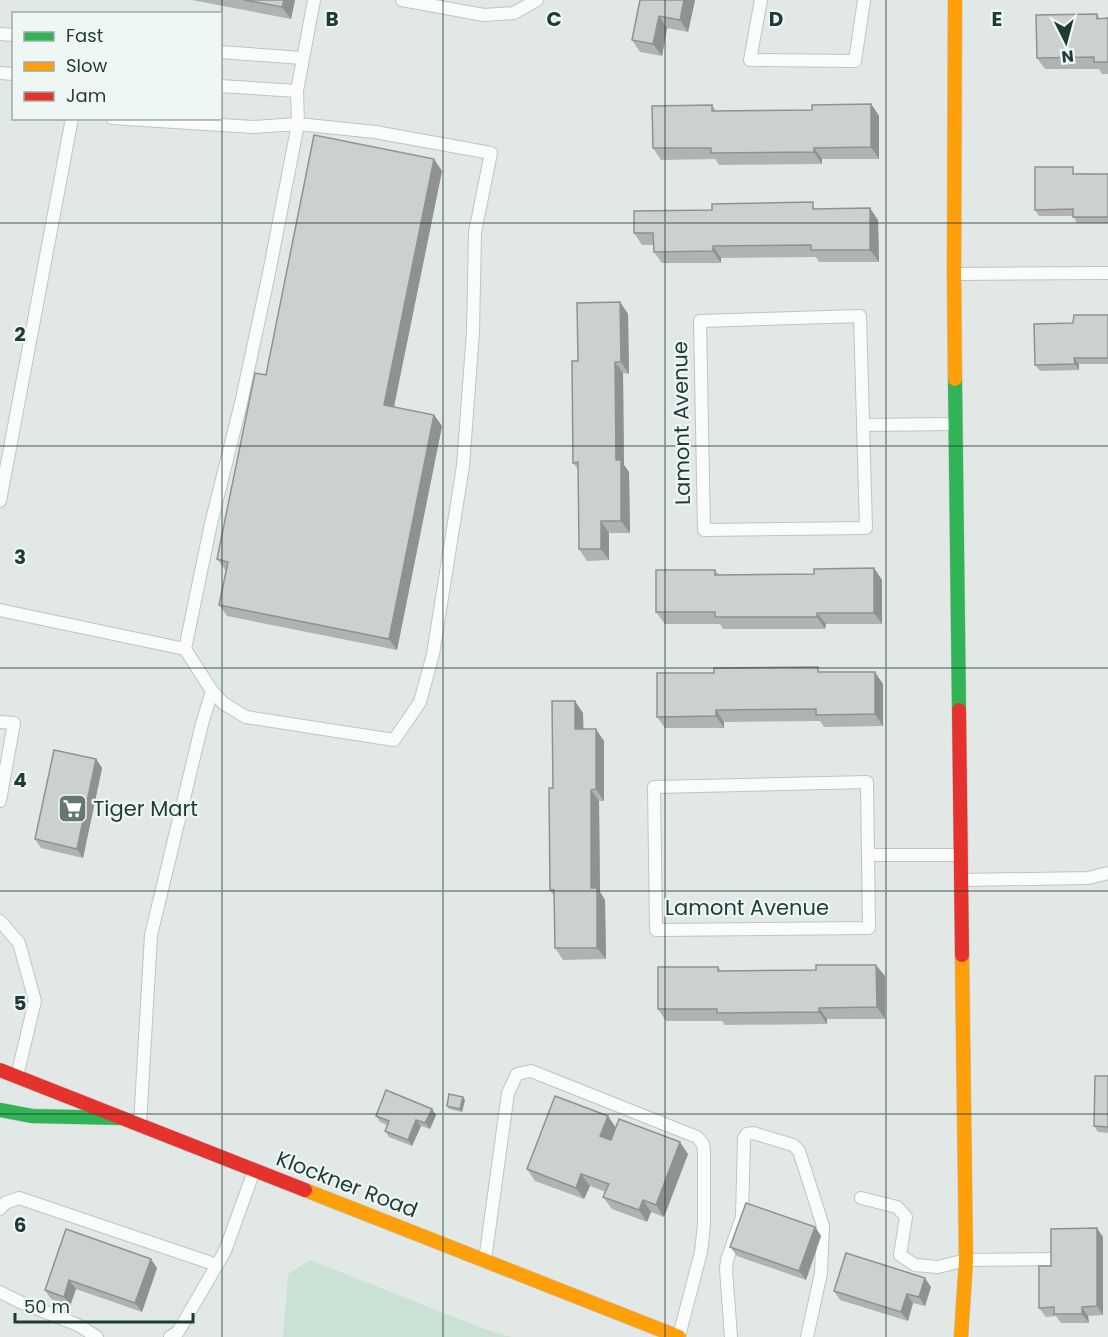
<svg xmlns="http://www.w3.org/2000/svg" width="1108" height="1337" viewBox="0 0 1108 1337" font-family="Poppins,sans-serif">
	<rect width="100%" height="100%" fill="#e1e8e5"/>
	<path fill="#c9e2d3" d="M310,1260L484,1329L512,1337H283L288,1274Z"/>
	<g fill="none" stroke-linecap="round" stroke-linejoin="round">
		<defs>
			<g id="lane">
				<path d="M402,0L484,15L514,13L537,0"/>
				<path d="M761,0L750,60L855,61L864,0"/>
				<path d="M0,34L14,35"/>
				<path d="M220,52L302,58"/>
				<path d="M0,73L14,74"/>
				<path d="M220,86L297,91"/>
				<path d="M112,118L253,127L298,124L375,132L491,153L475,232L473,332L463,466L433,654L420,702L394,740L246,717L223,703L212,691L185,649L210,528L241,403L268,278L298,124L297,91L314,0"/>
				<path d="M956,274L1108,273"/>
				<path d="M860,316L866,528L704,530L700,321Z"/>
				<path d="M863,425L955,424"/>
				<path d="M0,501L72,118"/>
				<path d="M0,610L185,649"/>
				<path d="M0,722L14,723L0,801"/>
				<path d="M867,782L869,928L656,930L654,787Z"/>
				<path d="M868,855H959"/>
				<path d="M963,880L1088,878L1108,873"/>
				<path d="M0,921L19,943L35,1001L17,1076"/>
				<path d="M140,1124L151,935L202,724L212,691"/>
				<path d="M861,1198L897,1207L906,1217L900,1255L915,1265L938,1267L966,1260L1057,1259"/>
				<path d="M0,1209L5,1203L19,1198L217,1265"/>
				<path d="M485,1260L508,1093L517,1074L531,1071L697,1137L703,1144L704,1152V1225L701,1252L679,1336"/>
				<path d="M0,1292L20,1302L78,1325L97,1337"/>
				<path d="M170,1337L178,1332L225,1251L254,1171"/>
				<path d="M731,1337L726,1269L727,1260L742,1217L744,1138L747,1134L753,1133L793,1145L799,1151L823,1226L821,1273L807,1337"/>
			</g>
			<g id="fast">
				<path d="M955,379L959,710"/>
				<path d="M0,1110L32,1116L121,1118"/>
			</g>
			<g id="slow">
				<path d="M955,0L954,274L955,379"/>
				<path d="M305,1190L679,1337"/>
				<path d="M961,1337L966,1260L962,955"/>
			</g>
			<g id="jam">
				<path d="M959,710L962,955"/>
				<path d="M0,1070L305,1190"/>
			</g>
		</defs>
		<use href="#lane" stroke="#bec5c2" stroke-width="14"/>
		<use href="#fast" stroke="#bdc6c3" stroke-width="15"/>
		<use href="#slow" stroke="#bdc6c3" stroke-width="15"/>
		<use href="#jam" stroke="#bdc6c3" stroke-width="15"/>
		<use href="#lane" stroke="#fafcfb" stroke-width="12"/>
		<use href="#fast" stroke="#30b455" stroke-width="14"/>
		<use href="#slow" stroke="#ff9f0a" stroke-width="14"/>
		<use href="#jam" stroke="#e5322d" stroke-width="14"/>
	</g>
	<g fill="#afb4b2">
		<path d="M192,0H295L291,19Z"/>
		<path d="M640,0H695L688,32L667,28L662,56L640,52L632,40Z"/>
		<path d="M1097,14L1100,19L1108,18V74H1102L1099,69H1045L1037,58Z"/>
		<path d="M871,104L879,116V159H822V164L719,165L715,159L661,160L653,148L712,105L716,111L812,110Z"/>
		<path d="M442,171L394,407L434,415L442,426L397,650L227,616L219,605L226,571L217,559L266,375Z"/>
		<path d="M1077,173L1108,174V223H1077L1073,216H1039L1035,210Z"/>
		<path d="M817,209L878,220L879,262H819L816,257L721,258V263H662L654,252L653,245H642L634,233Z"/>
		<path d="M620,302L628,314L629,374L623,373L624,465L629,472L630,533H609V560L587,561L579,549L578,469L573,463Z"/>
		<path d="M1108,315V364H1079V370L1040,371L1035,365L1073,323Z"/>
		<path d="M874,568L882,580V624H826L825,629H723L720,624H665L656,612L715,570L719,575L814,574Z"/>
		<path d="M822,672L883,684V726L824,727L820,721L724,722V728H665L657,717Z"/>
		<path d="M583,713V729L604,741V801H599L600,892L605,900L606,959L563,960L555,948L554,896L550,890L553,788Z"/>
		<path d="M96,759L102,768L83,858L41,848L35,839Z"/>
		<path d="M718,967L721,971L885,976V1019H827V1024L725,1025L722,1021H666L658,1009Z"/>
		<path d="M1108,1076V1133L1098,1132L1094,1126Z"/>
		<path d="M465,1100L462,1112L449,1109L447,1106Z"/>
		<path d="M432,1109L436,1115L430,1129L421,1126L412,1146L389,1137L385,1131L387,1125L380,1122L376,1116Z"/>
		<path d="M608,1116L615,1127L688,1154L664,1217L651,1212L647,1222L612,1209L603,1197L606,1192L590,1186L584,1199L535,1181L527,1169Z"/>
		<path d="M815,1227L821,1236L806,1280L737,1256L730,1247Z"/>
		<path d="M66,1229L157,1268L142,1312L76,1289L70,1306L51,1299L45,1290Z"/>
		<path d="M1103,1237V1315L1088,1316L1089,1323H1061L1056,1316L1046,1317L1039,1308L1051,1266Z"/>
		<path d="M931,1287L925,1306L913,1303L908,1321L840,1300L834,1291Z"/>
	</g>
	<g fill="#8f9291">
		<path d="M284,0H295L291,19L282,7Z"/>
		<path d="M684,0H695L688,32L680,20Z"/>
		<path d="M659,16L667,28L662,56L653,44Z"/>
		<path d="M871,104L879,116V159L871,147Z"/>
		<path d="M814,148L822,159V164L814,152Z"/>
		<path d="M434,159L442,171L392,416L384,405Z"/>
		<path d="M870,208L878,220L879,262L870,250Z"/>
		<path d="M713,246L721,258V263L713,251Z"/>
		<path d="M620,302L628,314L629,374L621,362Z"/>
		<path d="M1074,358L1079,364V370L1075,364Z"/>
		<path d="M615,362L623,373L624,465L629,472L630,533L621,521L616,460Z"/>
		<path d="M434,415L442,426L397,650L389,639Z"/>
		<path d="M601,521L609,533V560L601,549Z"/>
		<path d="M874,568L882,580V624L874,613Z"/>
		<path d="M817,613L826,624L825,629L817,617Z"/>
		<path d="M875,672L883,684V726L875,714Z"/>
		<path d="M575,701L583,713L584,741L575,729Z"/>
		<path d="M716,710L724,722V728L716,716Z"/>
		<path d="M596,729L604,741V801L596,789Z"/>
		<path d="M96,759L102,768L83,858L77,849Z"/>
		<path d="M591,790L599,801L600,892L605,900L606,959L597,948L591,888Z"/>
		<path d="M876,965L885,976V1019L877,1007Z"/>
		<path d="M819,1008L827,1019V1024L819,1012Z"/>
		<path d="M463,1097L465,1100L462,1112L460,1109Z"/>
		<path d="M432,1109L436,1115L430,1129L425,1123Z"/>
		<path d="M608,1116L616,1128L608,1148L600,1136Z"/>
		<path d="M416,1120L421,1126L412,1146L408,1140Z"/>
		<path d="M680,1142L688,1154L664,1217L656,1205Z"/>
		<path d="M581,1174L590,1186L584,1199L576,1188Z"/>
		<path d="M643,1200L651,1212L647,1222L639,1210Z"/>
		<path d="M815,1227L821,1236L806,1280L799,1271Z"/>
		<path d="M1097,1228L1103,1237V1315L1097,1306Z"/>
		<path d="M151,1259L157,1268L142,1312L135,1303Z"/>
		<path d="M925,1278L931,1287L925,1306L919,1297Z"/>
		<path d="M69,1280L76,1289L70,1306L64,1297Z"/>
		<path d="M907,1294L913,1303L908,1321L901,1312Z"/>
		<path d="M1082,1307L1088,1316L1089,1323L1082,1314Z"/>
	</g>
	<g fill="#ccd1cf" stroke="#8f9291" stroke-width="1.5">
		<path d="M244,0H284L282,7Z"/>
		<path d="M640,0H684L680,20L659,16L653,44L632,40Z"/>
		<path d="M1097,14V19L1108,18V62H1094V57L1037,58L1036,15Z"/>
		<path d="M871,104V147L814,148V152L711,153V148H653L652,106L712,105V111L812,110V105Z"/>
		<path d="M314,135L434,159L384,405L434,415L389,639L219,605L228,562L217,559L255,373L266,375Z"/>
		<path d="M1035,167H1073V174H1108V217H1073V209L1035,210Z"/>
		<path d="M813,202V209L870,208V250H811V245L713,246V251L654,252L653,233H634V211L712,210V204Z"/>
		<path d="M620,302L621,362H615L616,460H621V521H601V549H579L578,462L573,463L572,361H578L577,303Z"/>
		<path d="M1074,315H1108V358H1074L1075,364L1035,365L1034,324L1073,323Z"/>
		<path d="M874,568V613H817V617H715V612H656V570H715V575L814,574V569Z"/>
		<path d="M818,667V672H875V714L816,715V709L716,710V716L657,717V673H714V668Z"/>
		<path d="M552,701H575V729H596V789L591,790V888H597V948H555L554,890H550L549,788H553Z"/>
		<path d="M54,750L96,759L77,849L35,839Z"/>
		<path d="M816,965H876L877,1007L819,1008V1012L717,1013V1009H658V967H718V971L816,970Z"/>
		<path d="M1095,1076H1108V1127L1094,1126Z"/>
		<path d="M386,1090L432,1109L425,1123L416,1120L408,1140L385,1131L389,1121L376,1116Z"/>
		<path d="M449,1094L463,1097L460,1109L447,1106Z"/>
		<path d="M555,1096L608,1116L600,1136L611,1140L619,1119L680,1142L656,1205L643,1200L639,1210L603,1197L609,1184L581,1174L576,1188L527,1169Z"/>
		<path d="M746,1203L815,1227L799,1271L730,1247Z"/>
		<path d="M1097,1228V1306L1082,1307V1314H1054V1307L1039,1308V1266H1051V1229Z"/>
		<path d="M66,1229L151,1259L135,1303L69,1280L64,1297L45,1290Z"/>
		<path d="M846,1253L925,1278L919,1297L907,1294L901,1312L834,1291Z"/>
	</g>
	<path fill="none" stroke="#1f3b36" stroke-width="1.5" stroke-opacity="0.55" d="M222,0V1337M443,0V1337M665,0V1337M886,0V1337M0,223H1108M0,446H1108M0,668H1108M0,891H1108M0,1114H1108"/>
	<defs>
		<symbol id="supermarket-square" viewBox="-11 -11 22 22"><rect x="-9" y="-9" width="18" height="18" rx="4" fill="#637873" stroke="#eff7f4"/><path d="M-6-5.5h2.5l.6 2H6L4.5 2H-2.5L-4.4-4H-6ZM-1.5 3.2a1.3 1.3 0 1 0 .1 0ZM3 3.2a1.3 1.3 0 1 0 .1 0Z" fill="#fff"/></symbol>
	</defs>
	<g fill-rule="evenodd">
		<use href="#supermarket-square" x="56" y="792" width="33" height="33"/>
	</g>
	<g text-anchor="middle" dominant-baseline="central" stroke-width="4.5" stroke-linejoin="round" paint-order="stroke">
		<g font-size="21" fill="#1f3b36" stroke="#eff7f4">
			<text transform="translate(681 423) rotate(-91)">Lamont Avenue</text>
			<text x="747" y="907">Lamont Avenue</text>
			<text transform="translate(347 1184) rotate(21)">Klockner Road</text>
		</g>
		<g font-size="21" fill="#1f3b36" stroke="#eff7f4" text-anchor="start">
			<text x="93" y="808">Tiger Mart</text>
		</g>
	</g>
	<g font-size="20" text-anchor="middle" font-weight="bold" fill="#1f3b36" stroke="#eff7f4" stroke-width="4.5" stroke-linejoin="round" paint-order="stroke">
		<text x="332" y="26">B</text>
		<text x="554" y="26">C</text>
		<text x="776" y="26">D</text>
		<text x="997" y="26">E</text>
		<text x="20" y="341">2</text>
		<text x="20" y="564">3</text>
		<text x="20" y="787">4</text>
		<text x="20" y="1010">5</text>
		<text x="20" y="1232">6</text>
	</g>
	<rect x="12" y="12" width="210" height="108" fill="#eff7f4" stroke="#9caca8" stroke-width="1.5"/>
	<rect x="24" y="32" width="30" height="9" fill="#30b455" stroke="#9caca8" stroke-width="1.5"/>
	<text x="66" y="42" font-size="18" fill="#1f3b36">Fast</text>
	<rect x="24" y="62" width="30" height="9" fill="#ff9f0a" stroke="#9caca8" stroke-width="1.5"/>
	<text x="66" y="72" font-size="18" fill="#1f3b36">Slow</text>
	<rect x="24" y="92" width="30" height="9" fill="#e5322d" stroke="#9caca8" stroke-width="1.5"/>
	<text x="66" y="102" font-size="18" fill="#1f3b36">Jam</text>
	<g transform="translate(1066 42) rotate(174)" stroke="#eff7f4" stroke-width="4.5" paint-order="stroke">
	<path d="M0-4.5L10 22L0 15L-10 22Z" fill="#1f3b36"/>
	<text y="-9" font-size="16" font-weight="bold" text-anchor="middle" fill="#1f3b36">N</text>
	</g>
	<path d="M15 1313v9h178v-9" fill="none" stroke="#1f3b36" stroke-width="3"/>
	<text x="24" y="1313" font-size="18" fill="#1f3b36" stroke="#eff7f4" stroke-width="4.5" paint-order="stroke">50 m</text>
</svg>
